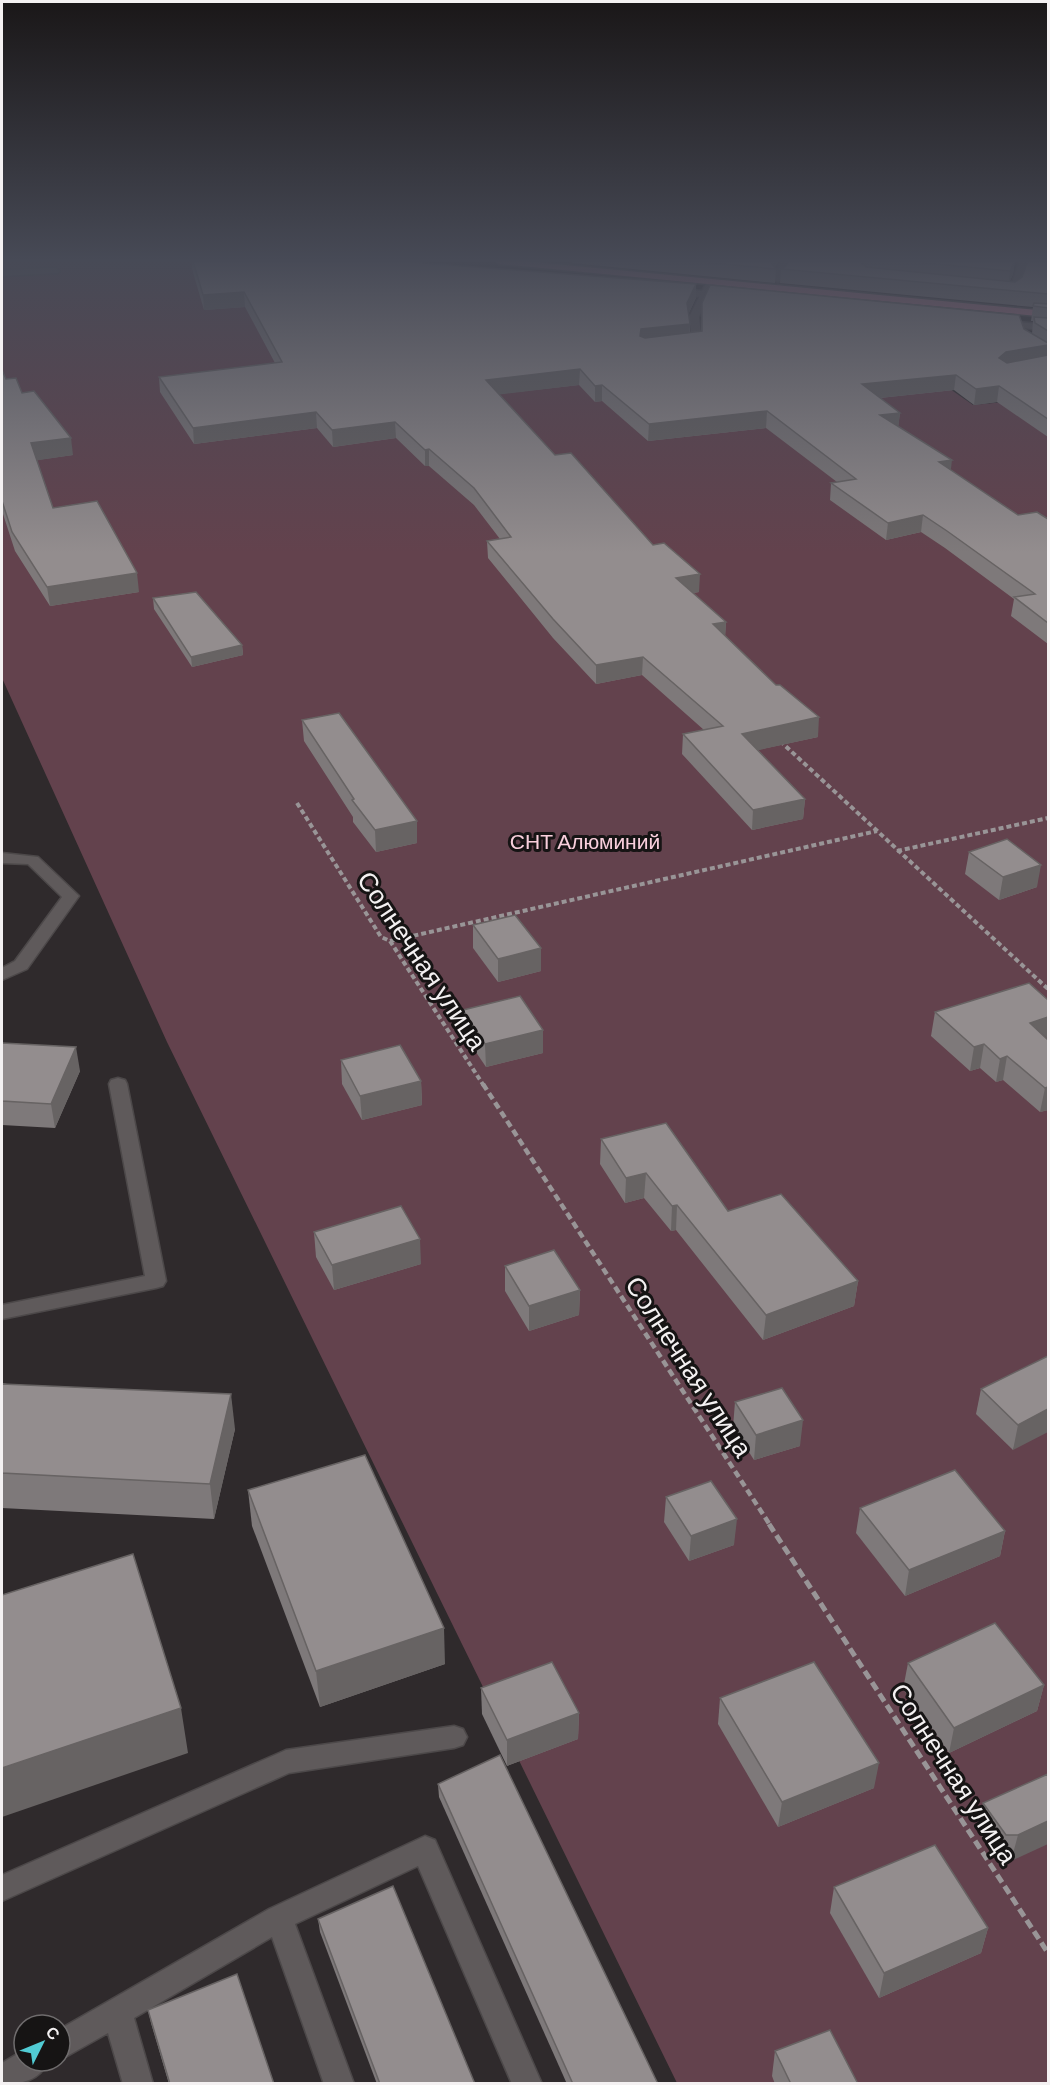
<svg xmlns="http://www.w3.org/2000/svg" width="1050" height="2085" viewBox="0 0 1050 2085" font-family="Barlow,sans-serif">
	<rect width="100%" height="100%" fill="#2f2a2c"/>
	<path fill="#63424d" d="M2,261H280L386,391L878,339L973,405L1048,398V2083H677L167,1042L2,678Z"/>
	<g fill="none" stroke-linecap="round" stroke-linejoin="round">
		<defs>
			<g id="lane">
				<path d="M780,261H788L783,279L778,282L773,279Z"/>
				<path d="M1020,261H1028L1016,293L998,292V288H1010Z"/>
				<path d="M55,268L60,271L58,273L2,276V270Z"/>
				<path d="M709,283L714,286L711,292L730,294L735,297L730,300L708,298L699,317L702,343L697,346H680V342L692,340L689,317L699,297L671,294L666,291L671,288L702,291L706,284Z"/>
				<path d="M999,320L1048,325V331L996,325V321Z"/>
				<path d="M2,853L38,857L79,896L27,969L2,980V968L15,961L62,897L28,864L2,863Z"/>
				<path d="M118,1078L125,1080L127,1084L166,1281L163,1286L156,1288L2,1319V1305L145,1276L109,1084L111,1080Z"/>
				<path d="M454,1726L463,1729L467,1737L463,1745L454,1748L289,1773L2,1901V1875L277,1754L286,1750Z"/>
				<path d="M425,1836L435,1840L542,2084H512L418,1866L295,1924L354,2084H324L272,1937L134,2018L153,2084H123L108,2033L60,2060V2029L269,1909Z"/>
				<path d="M24,2050V2061H48C40,2081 21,2084 2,2084V2063Z"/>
			</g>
			<path id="primary" d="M495,261H523L1048,311V317L499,264Z"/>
		</defs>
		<use href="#lane" stroke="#4c4849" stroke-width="3"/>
		<use href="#primary" stroke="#4c4849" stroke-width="3"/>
		<g stroke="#999597" stroke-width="4" stroke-dasharray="5 3" stroke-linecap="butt">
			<path d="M780,741L1048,989"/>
			<path d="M297,803L381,937L390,941L484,1086"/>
			<path d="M897,851L1048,818"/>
			<path d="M390,941L877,831"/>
		</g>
		<path stroke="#999597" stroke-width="4.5" stroke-dasharray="7 4" stroke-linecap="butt" d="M483,1084L770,1525"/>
		<path stroke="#999597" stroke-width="5" stroke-dasharray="9 4.5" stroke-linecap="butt" d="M769,1524L1048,1953"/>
		<use href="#lane" fill="#5f5a5b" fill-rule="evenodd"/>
		<use href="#primary" fill="#b47289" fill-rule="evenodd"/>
	</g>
	<g fill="#7e797a">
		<path d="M192,261H398L696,298L689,313L690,324V333L701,332L702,303L1024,329L1032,334L1033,321H1031L1033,307L780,283L781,269L786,266L788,261H1015L1013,274L1010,281L1015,282L1022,277L1029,261H1048V437L997,402L974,405L954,390L880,398L900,413L898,427L951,470L1018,515L1048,519V644L1011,616L1014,599L945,548L921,532L886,540L830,500L831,483L837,482L766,428L648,441L602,401L595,402L579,385L499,394L555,455L653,545L699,592L693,593L726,622L725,636L818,737L757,750L805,799L803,819L752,830L682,754L683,734L704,730L642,675L596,684L553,638L488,558L487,541L500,539L474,505L429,466H425L396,438L333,447L317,428L194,444L160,392L159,377L275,363L245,307L204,310L192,269Z"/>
		<path d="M572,261H778L775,268L776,269L775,283L572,263Z"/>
		<path d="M2,370L6,379L22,393L73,455L37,460L53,508L139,592L50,606L15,551L2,511Z"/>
		<path d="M153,598L242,645L243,655L192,667L154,609Z"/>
		<path d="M302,720L417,821V843L376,852L353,822V817L304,741Z"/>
		<path d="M969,852L1037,887L999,900L965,874Z"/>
		<path d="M473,925L541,948V971L498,982L473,948Z"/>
		<path d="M1029,983L1048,1110L1040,1112L1003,1080L996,1082L980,1068L970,1071L931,1036L935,1012Z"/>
		<path d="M463,1010L543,1030V1053L486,1067L463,1033Z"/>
		<path d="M2,1043L80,1071L55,1128L2,1125Z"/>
		<path d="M341,1060L421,1081L422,1105L362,1120L342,1084Z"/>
		<path d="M601,1139L728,1211L858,1281L854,1306L763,1340L676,1230L671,1231L644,1198L625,1203L600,1164Z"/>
		<path d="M314,1232L421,1264L334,1290L316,1257Z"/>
		<path d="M505,1266L580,1290L579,1315L529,1331L505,1291Z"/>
		<path d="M1048,1356L1013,1450L976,1414L981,1389Z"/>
		<path d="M2,1383L235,1429L214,1519L2,1508Z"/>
		<path d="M735,1402L800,1446L754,1460L733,1427Z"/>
		<path d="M248,1490L445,1664L320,1707L252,1526Z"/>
		<path d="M666,1497L734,1545L689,1561L664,1522Z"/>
		<path d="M860,1508L1005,1531L1000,1556L905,1596L856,1533Z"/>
		<path d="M908,1663L1044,1685L1037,1711L949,1753L903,1689Z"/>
		<path d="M481,1688L579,1713L578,1739L507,1766L482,1714Z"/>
		<path d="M720,1698L874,1788L778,1827L718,1724Z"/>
		<path d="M1048,1775L1011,1861H999L977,1829L983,1803Z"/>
		<path d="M438,1784L658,2084H567L439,1797Z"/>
		<path d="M834,1887L988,1928L981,1953L879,1998L830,1913Z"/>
		<path d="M318,1919L475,2084H377L320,1932Z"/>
		<path d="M148,2010L274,2084H169L151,2023Z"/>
		<path d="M775,2051L858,2084H775L772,2076Z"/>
	</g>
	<g fill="#676363">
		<path d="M773,261H778L775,268L772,264Z"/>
		<path d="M859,261H866L865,271Z"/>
		<path d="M1015,261L1013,274L1008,286L1010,271Z"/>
		<path d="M696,284V298L687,317V303Z"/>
		<path d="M244,292L245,307L204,310L203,295Z"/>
		<path d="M690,324L689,339L641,344L640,336L641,329Z"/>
		<path d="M1048,345V360L1004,368L999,358L1006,352Z"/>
		<path d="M580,369L579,385L487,396L486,380Z"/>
		<path d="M956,375L954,390L861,400L862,384Z"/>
		<path d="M602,385V401L595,402V386Z"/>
		<path d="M999,386L997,402L974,405L976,389Z"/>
		<path d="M767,411L766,428L648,441L649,424Z"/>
		<path d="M316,412L317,428L194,444L193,428Z"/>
		<path d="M900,413L898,429L880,415Z"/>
		<path d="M395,422L396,438L333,447L332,430Z"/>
		<path d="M71,438L73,455L33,461L31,443Z"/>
		<path d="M429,449V466H425V450Z"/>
		<path d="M952,460L950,477L939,462Z"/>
		<path d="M923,515L921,532L886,540L888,523Z"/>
		<path d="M137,573L139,592L50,606L47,587Z"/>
		<path d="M700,574L699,592L675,596L676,578Z"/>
		<path d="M726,622L725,640L713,624Z"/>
		<path d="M242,645L243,655L192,667L191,657Z"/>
		<path d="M643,657L642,675L596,684V665Z"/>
		<path d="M819,717L818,737L741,754L742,734Z"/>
		<path d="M805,799L803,819L752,830L753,810Z"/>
		<path d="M417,821V843L376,852L375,830Z"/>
		<path d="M1041,865L1037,887L999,900L1003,877Z"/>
		<path d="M541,948V971L498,982V959Z"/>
		<path d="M1048,1017V1039L1030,1023Z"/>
		<path d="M543,1030V1053L486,1067L485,1044Z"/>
		<path d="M984,1044L980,1068L970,1071L974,1047Z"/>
		<path d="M76,1047L80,1071L55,1128L51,1104Z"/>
		<path d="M1007,1056L1003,1080L996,1082L1000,1059Z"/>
		<path d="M421,1081L422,1105L362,1120L360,1096Z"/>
		<path d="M1048,1087V1110L1040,1112L1045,1088Z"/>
		<path d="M646,1173L644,1198L625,1203L626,1178Z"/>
		<path d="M677,1205L676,1230L671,1231L672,1206Z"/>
		<path d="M420,1239L421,1264L334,1290L332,1265Z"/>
		<path d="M858,1281L854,1306L763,1340L766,1315Z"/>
		<path d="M580,1290L579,1315L529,1331V1306Z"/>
		<path d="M231,1394L235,1429L214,1519L210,1484Z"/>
		<path d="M1048,1409V1432L1013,1450L1018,1425Z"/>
		<path d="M803,1420L800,1446L754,1460L756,1435Z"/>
		<path d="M737,1519L734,1545L689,1561L691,1536Z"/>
		<path d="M1005,1531L1000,1556L905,1596L909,1570Z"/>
		<path d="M444,1628L445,1664L320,1707L316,1671Z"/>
		<path d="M1044,1685L1037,1711L949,1753L954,1728Z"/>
		<path d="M181,1708L188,1753L2,1817V1768Z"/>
		<path d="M579,1713L578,1739L507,1766V1740Z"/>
		<path d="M879,1763L874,1788L778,1827L782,1802Z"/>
		<path d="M1048,1821V1844L1011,1861L1018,1835Z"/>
		<path d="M988,1928L981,1953L879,1998L884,1973Z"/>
	</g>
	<g fill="#938d8e" stroke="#676363" stroke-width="1.5">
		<path d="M193,261H398L696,284L687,303L690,324L641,329L640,336L645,338L702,331V303L710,285L1019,315L1024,329L1048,343V345L1006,352L999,358L1007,363L1048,355V419L999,386L976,389L956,375L862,384L900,413L880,415L952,460L939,462L1018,515L1037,512L1048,519V623L1014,597L1035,594L947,531L923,515L888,523L831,483L856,479L767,411L649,424L602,385L595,386L580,369L486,380L555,455L571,453L653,545L664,543L700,574L676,578L726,622L713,624L776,685H780L819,717L742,734L805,799L753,810L683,734L723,726L643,657L596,665L553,619L487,541L511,537L474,488L429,449L425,450L395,422L332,430L316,412L193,428L159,377L282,362L244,292L203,295Z"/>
		<path d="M691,261H773L772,264L776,269Z"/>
		<path d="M788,261H860H859L866,267L1015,282L1022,277L1028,261H1048V294L781,269L786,266Z"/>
		<path d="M904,261H1015L1010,271Z"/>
		<path d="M1034,303L1048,304V308L1033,306Z"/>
		<path d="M1034,317L1048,318V331L1035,323Z"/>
		<path d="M2,370L6,379L16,378L22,393L34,391L71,438L31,443L53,508L97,501L137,573L47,587L12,532L2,501Z"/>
		<path d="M196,592L242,645L191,657L153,598Z"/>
		<path d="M339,713L417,821L375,830L352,800L354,799L302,720Z"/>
		<path d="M1007,839L1041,865L1003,877L969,852Z"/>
		<path d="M515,915L541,948L498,959L473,925Z"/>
		<path d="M1029,983L1048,1000V1017L1030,1023L1048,1040V1087L1045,1088L1007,1056L1000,1059L984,1044L974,1047L935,1012Z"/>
		<path d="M520,996L543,1030L485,1044L463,1010Z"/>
		<path d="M2,1043L76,1047L51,1104L2,1101Z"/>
		<path d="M400,1045L421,1081L360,1096L341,1060Z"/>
		<path d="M666,1123L728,1211L781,1194L858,1281L766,1315L677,1205L672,1206L646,1173L626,1178L601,1139Z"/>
		<path d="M401,1206L420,1239L332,1265L314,1232Z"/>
		<path d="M554,1250L580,1290L529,1306L505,1266Z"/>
		<path d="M1048,1356V1409L1018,1425L981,1389Z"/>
		<path d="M2,1384L231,1394L210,1484L2,1473Z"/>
		<path d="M782,1388L803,1420L756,1435L735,1402Z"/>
		<path d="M365,1455L444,1628L316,1671L248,1490Z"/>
		<path d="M955,1470L1005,1531L909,1570L860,1508Z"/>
		<path d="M711,1481L737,1519L691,1536L666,1497Z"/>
		<path d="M133,1554L181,1708L2,1768V1595Z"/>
		<path d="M995,1623L1044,1685L954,1728L908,1663Z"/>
		<path d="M552,1662L579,1713L507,1740L481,1688Z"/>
		<path d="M814,1662L879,1763L782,1802L720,1698Z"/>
		<path d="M500,1755L658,2084H573L438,1784Z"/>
		<path d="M1048,1774V1821L1018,1835H1006L983,1803Z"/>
		<path d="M935,1845L988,1928L884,1973L834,1887Z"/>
		<path d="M393,1886L475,2084H380L318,1919Z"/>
		<path d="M237,1974L274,2084H170L148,2010Z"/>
		<path d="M830,2030L858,2084H791L775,2051Z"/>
	</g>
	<linearGradient id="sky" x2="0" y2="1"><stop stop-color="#1a1718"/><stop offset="0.47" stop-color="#474a56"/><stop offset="1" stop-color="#474a56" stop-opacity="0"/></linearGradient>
	<rect width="1050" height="553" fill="url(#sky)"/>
	<g text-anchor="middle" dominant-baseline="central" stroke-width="6" stroke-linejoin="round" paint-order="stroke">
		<g font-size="21" fill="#f9cfdc" stroke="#161414">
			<text x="585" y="840">СНТ Алюминий</text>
		</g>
		<g font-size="26" fill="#f4f1f2" stroke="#161414">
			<text transform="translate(423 960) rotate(56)">Солнечная улица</text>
			<text transform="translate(690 1366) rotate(57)">Солнечная улица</text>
			<text transform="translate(955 1773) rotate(57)">Солнечная улица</text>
		</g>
	</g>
	<rect width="1050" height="2085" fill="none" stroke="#f4f1f2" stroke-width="6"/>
	<g transform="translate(42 2043) rotate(47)"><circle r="28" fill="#161414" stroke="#6f6c6d" stroke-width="1.5"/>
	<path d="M0-4.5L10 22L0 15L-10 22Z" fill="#51ccd4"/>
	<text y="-9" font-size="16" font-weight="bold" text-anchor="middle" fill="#f4f1f2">С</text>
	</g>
</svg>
